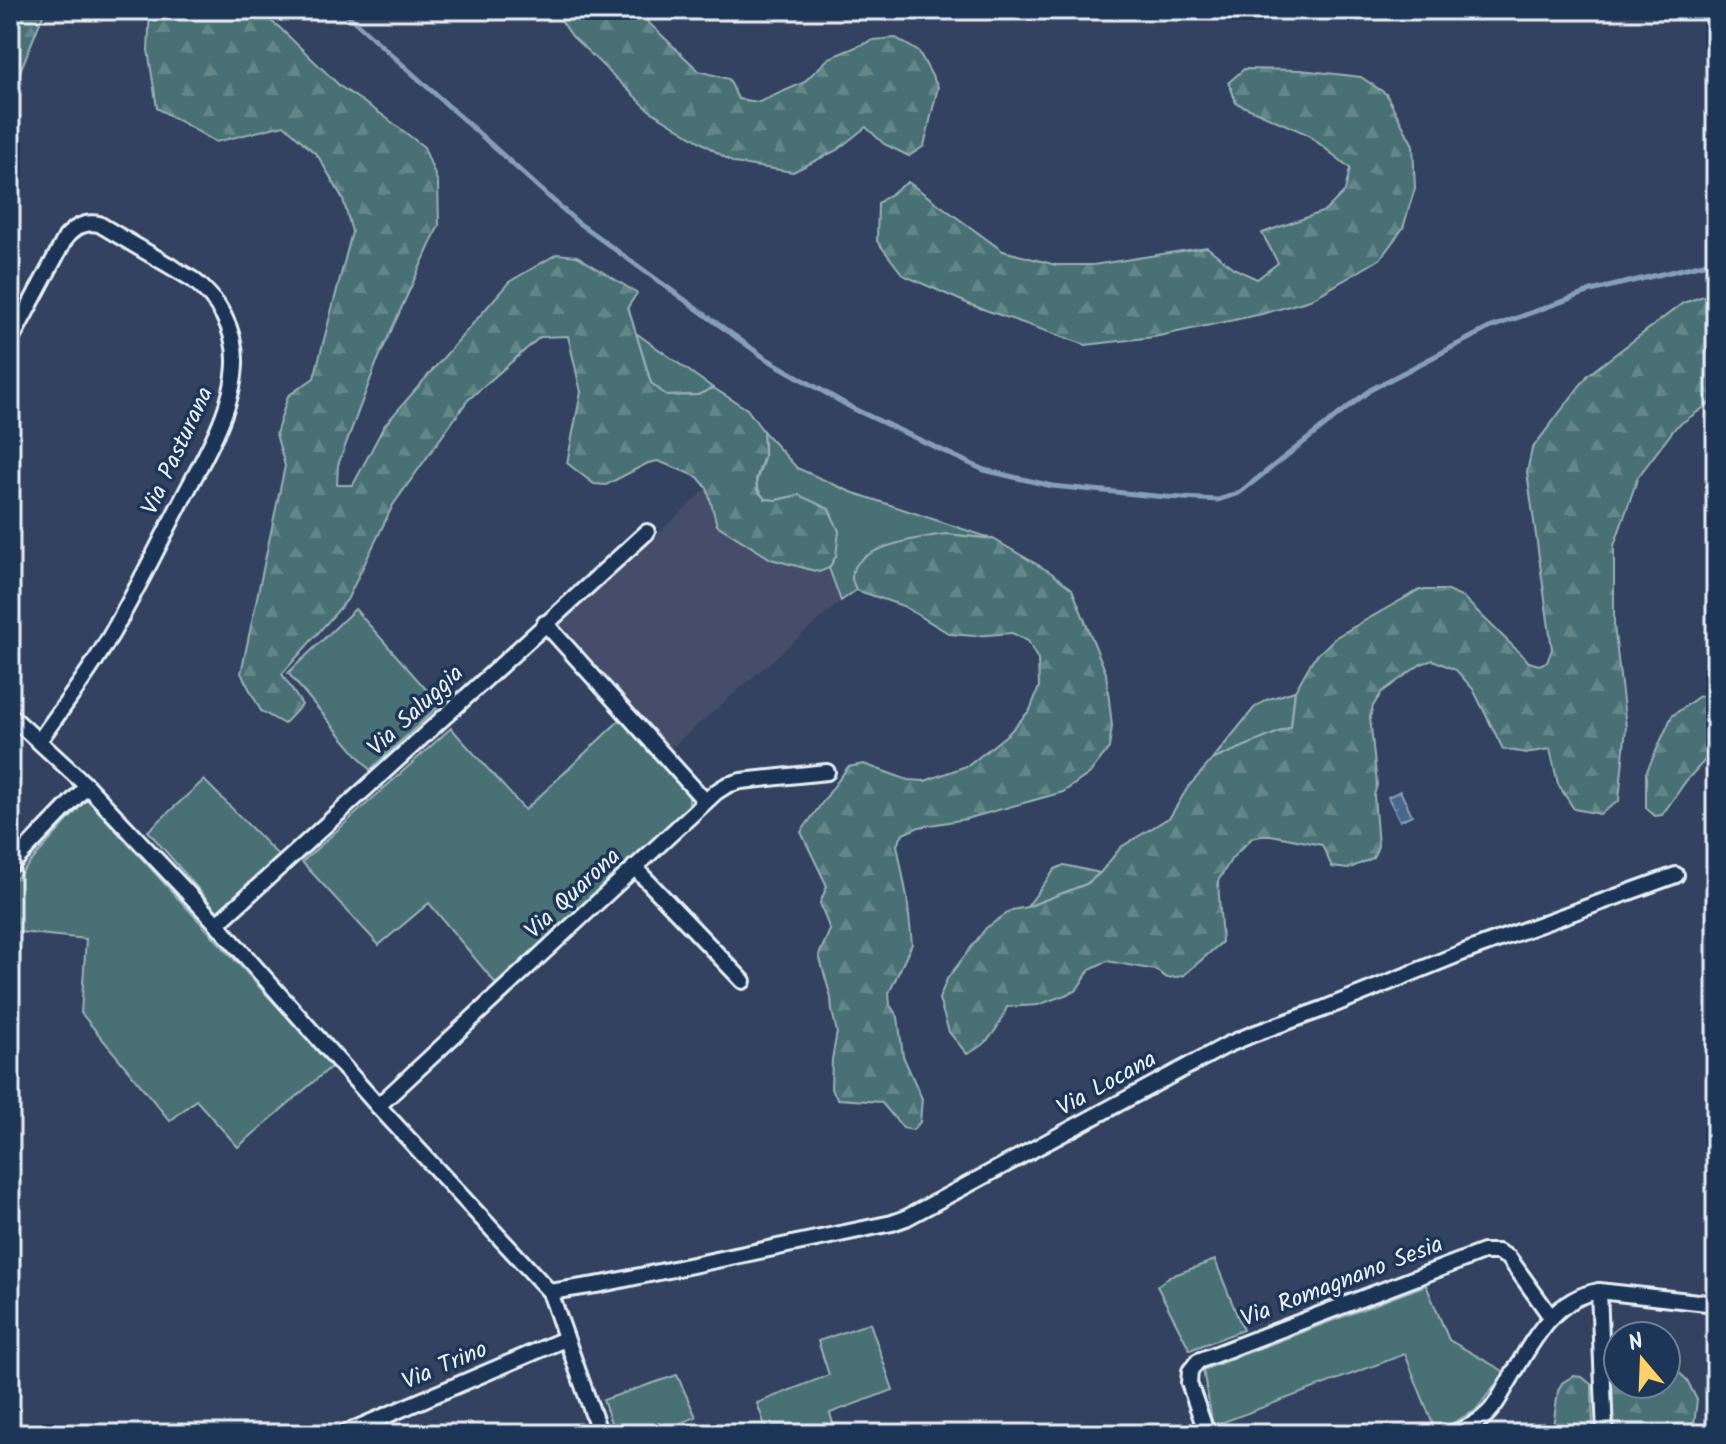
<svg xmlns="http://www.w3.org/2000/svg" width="1726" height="1444" viewBox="0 0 1726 1444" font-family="Kalam,sans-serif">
	<defs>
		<pattern id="forest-firs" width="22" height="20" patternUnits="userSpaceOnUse" patternTransform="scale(2)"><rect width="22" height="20" fill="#4a7174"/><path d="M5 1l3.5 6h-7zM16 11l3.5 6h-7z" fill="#648689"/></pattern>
		<pattern id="water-ripples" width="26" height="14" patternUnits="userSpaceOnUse" patternTransform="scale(2)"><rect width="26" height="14" fill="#47678d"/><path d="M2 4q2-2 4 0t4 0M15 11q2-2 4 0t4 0" fill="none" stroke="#627d9e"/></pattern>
	</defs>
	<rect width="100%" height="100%" fill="#334260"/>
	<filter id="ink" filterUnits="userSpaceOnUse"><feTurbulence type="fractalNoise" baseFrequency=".0125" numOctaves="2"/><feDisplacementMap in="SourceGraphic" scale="16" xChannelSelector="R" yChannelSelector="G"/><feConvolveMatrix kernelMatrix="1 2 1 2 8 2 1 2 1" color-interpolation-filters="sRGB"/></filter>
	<g filter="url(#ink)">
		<path fill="#454e6a" d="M707,488L717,525L819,572L829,568L841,601L671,748L560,625Z"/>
		<g fill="#4a7174" stroke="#99b1b6" stroke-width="2">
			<path d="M636,333L713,388L698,395L667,396L651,383Z"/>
			<path d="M763,431L797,468L851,492L993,539L946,534L852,577L856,590L841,601L829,568L836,556L799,495L776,500L765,499C749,480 760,478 764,457C765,449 763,439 763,431Z"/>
			<path d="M355,609L440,705L370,770L288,673Z"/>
			<path d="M1295,691L1291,727L1212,760L1254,708L1266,700Z"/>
			<path d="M622,718L689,791V808L497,985L429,903L379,945L302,862L451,728L525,810Z"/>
			<path d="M204,780L279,856L218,912L148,831Z"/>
			<path d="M87,799L332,1066L238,1147L196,1100L170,1121L81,1013L86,939L10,931V885Z"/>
			<path d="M1064,865L1100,873L1086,884L1027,907L1055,869Z"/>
			<path d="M1215,1260L1243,1330L1190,1350L1157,1286L1169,1277Z"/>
			<path d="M1426,1285L1449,1340L1505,1372L1475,1411L1436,1432L1405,1354L1213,1426L1203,1370Z"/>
			<path d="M870,1323L893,1390L830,1413L836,1434H768L757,1403L829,1375L818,1341Z"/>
			<path d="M677,1375L696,1417L652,1434H615L603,1400Z"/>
		</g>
		<g fill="url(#forest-firs)" stroke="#99b1b6" stroke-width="2">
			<path d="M10,10H45L10,96Z"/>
			<path d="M150,10H255L279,27L341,87L384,116L424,147L438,183L439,225L377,362L338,465L337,485H353L384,426L509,282L557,254L577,256L637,293L628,307L651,383L667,396L698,395L713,388L747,409L763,431L764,456L756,479L757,490L765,499L776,500L799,495L829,509L839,531L836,556L829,568L819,572L771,559L717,525L707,488L698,477L658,461L648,463L606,485L594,484L567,463L581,392L568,336L540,337L468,400L393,505L347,600L282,674L302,705L284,724L261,711L241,673L285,466L276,434L288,396L314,378L352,232L343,199L318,156L284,125L216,142L157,108L148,50Z"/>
			<path d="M554,10H638L648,22L699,71L729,79L738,99L759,102L803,83L829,58L873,40L896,38L919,52L938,87L924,146L909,156L884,144L866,127L837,150L793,172L734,163L649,110L572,36Z"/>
			<path d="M1244,69L1301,70L1361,77L1386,94L1413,145L1415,188L1403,228L1380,259L1310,300L1262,314L1154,337L1086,345L971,305L903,275L877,241L878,203L908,182L1003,251L1056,265H1093L1207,247L1233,268L1257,279L1278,263L1262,233L1325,211L1345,191L1350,168L1307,134L1236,103L1229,82Z"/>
			<path d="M1716,292V399L1676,427L1638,477L1614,546V625L1626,727L1619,801L1600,814L1574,809L1558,784L1550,749L1526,753L1503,749L1473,689L1456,670L1433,660L1421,664L1382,692L1373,706L1370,717L1377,785L1374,795L1378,846L1373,858L1348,869L1332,867L1322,845L1271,835H1262L1252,838L1232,858L1218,881L1222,942L1183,976L1167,978L1155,970L1107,961L1090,969L1076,991L1038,1005L1007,1007C998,1029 989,1044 967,1054L949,1032L939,999L947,979L986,928L1012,910L1027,907L1087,884L1100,873L1121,847L1170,817L1188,787L1212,760L1291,727L1295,691L1313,659L1336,637L1419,590H1445L1464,598L1529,662L1539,665L1547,662L1552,649L1527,472L1532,449L1588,375L1683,303Z"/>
			<path d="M946,534L993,539L1050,572L1072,589L1106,673L1112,726L1109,748L1089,774L1063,792L966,819L919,827L903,834L897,845L907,897L912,944L889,993L890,1005L898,1017L903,1056L922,1099L920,1122L913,1130L903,1128L881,1102L838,1099L831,1089L832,1059L837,1032L832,1011L831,998L819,955L830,930L820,903L827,886L801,832L848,767L864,764L908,780L925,781L969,765L1009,733L1030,710L1039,687L1038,660L1028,641L1012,633L974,636L950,634L903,606L856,590C855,586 852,582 852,578C851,547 923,537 946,534Z"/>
			<path d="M1716,693V748L1686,781L1662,815L1655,816L1646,808V773L1672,716L1698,697Z"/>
			<path d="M1666,1360L1687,1380L1697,1400L1693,1434H1614L1611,1373L1614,1364L1618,1362V1384H1666Z"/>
			<path d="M1573,1376L1582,1377L1592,1385L1593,1434H1552L1558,1391L1562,1383Z"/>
		</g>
		<path fill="url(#water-ripples)" stroke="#879eb8" stroke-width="2" d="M1400,791L1412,815L1400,821L1388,797Z"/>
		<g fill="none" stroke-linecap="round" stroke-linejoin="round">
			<path stroke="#879eb8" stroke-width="5" d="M342,10L577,222L765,358L854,409L984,470L1052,486L1166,497L1218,500L1239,493L1370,390L1489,328L1591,291L1716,261"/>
			<defs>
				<g id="minor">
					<path d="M10,342L66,237C75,227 85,221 99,224L192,279C218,298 236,330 235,363C234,410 201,463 180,504C156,550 134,596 108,640C88,675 62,708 39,741"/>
					<path d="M545,623L705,801"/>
					<path d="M10,715L87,786L217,924L378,1106L550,1292L600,1434"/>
					<path d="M10,866L87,786"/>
					<path d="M634,867L743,981"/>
					<path d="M217,924L647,532"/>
					<path d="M378,1106L716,792L727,785L741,781L827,772"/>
					<path d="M1599,1291L1716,1304"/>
					<path d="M550,1292L602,1284L892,1223L906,1218L1227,1045L1253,1034L1323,1009L1464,952L1676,875"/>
					<path d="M343,1434L565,1339"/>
					<path d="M1207,1434L1189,1383L1190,1371L1198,1361L1483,1252H1498L1509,1258L1551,1317"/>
					<path d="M1452,1434C1466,1429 1479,1423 1489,1412C1496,1405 1501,1395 1506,1386C1529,1348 1550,1299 1599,1291L1605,1434"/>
				</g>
			</defs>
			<use href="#minor" stroke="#e8f1f8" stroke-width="20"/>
			<use href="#minor" stroke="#1d3557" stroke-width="14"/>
		</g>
	</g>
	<g text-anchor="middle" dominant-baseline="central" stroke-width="7" stroke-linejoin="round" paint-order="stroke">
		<g font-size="24" fill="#e8f1f8" stroke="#1d3557">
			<text transform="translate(178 451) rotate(-65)">Via Pasturana</text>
			<text transform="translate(416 711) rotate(-43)">Via Saluggia</text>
			<text transform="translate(573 894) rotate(-43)">Via Quarona</text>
			<text transform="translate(1107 1084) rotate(-29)">Via Locana</text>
			<text transform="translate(1342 1282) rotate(-21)">Via Romagnano Sesia</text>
			<text transform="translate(445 1366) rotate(-23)">Via Trino</text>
		</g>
	</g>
	<rect width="1726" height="1444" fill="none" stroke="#1d3557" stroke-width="40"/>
	<rect x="20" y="20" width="1686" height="1404" fill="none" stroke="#e8f1f8" stroke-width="3" filter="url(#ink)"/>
	<g transform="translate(1642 1360) rotate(341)"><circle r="38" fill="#1d3557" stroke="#6e8097" stroke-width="2"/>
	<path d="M0-6L14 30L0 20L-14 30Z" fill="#ffd166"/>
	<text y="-12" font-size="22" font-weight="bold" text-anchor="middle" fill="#e8f1f8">N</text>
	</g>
</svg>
